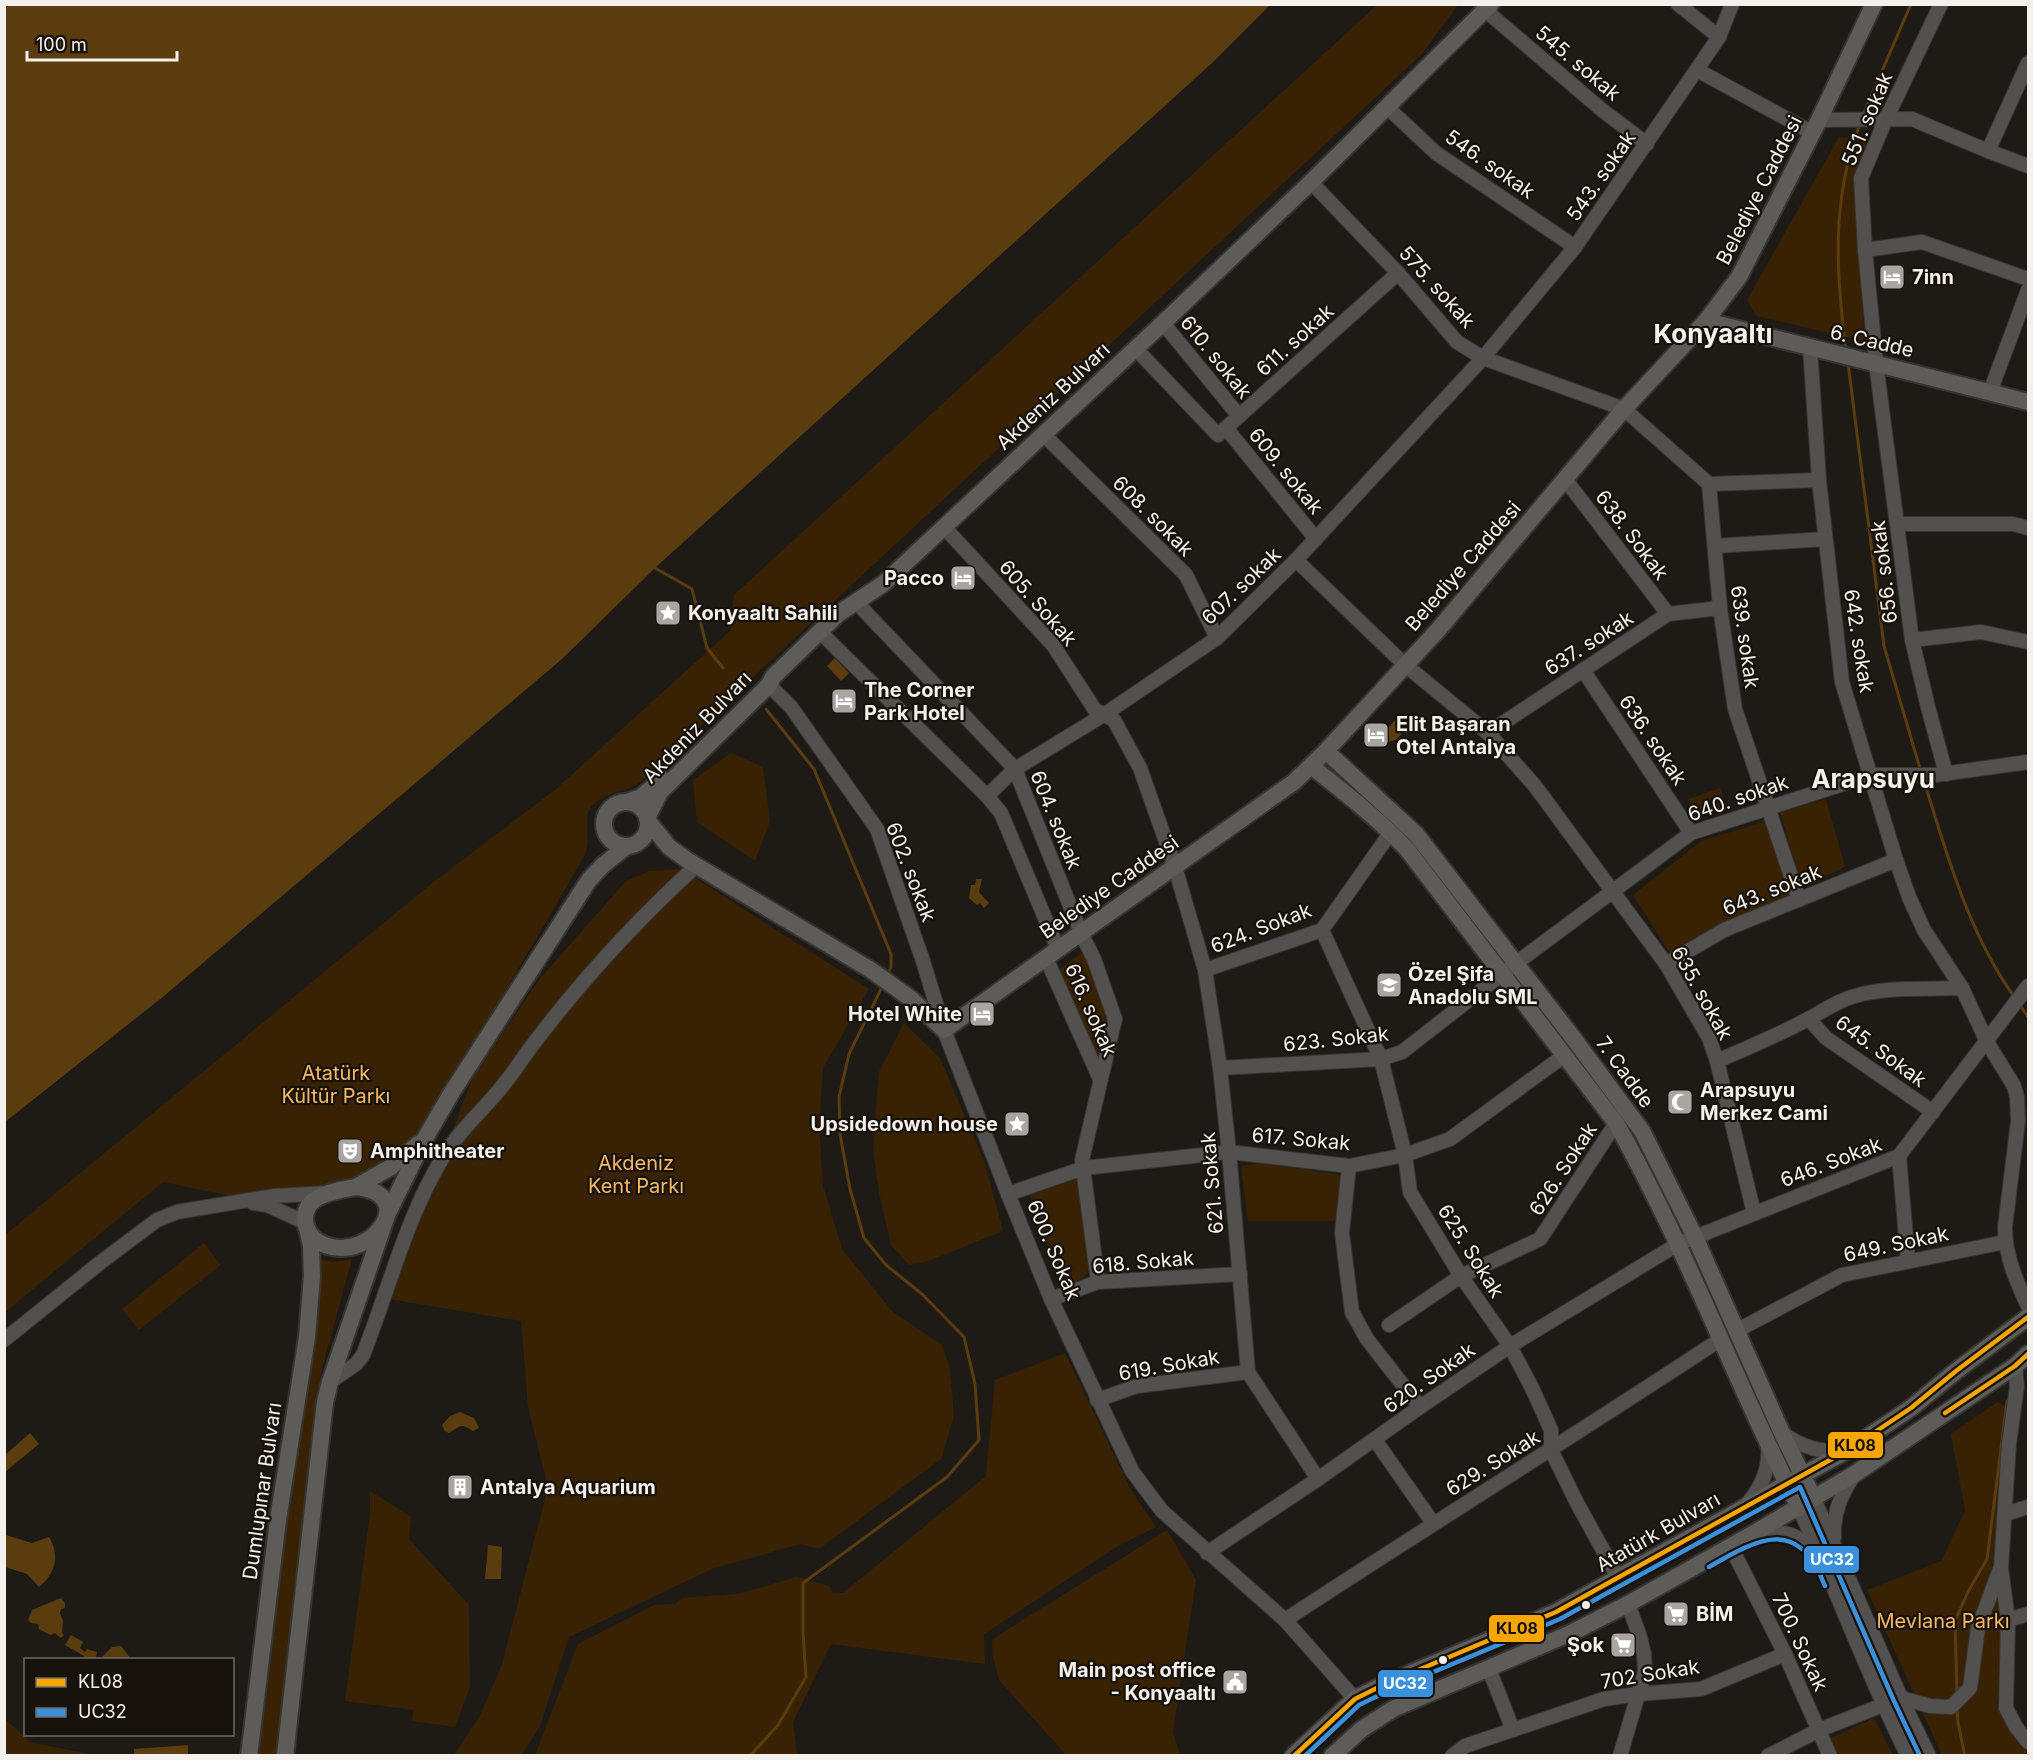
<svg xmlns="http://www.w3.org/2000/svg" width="2033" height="1760" viewBox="0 0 2033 1760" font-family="Inter,sans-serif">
	<rect width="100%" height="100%" fill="#1e1b17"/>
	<g fill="#392203">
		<path d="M1377,5H1458L1421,55L639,783C623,792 588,796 587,818C587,832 589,841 585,855L434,1113L417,1138L369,1175L331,1187L236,1197L163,1182L5,1312V1235L431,884L556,789L730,631L734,595Z"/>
		<path d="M1839,137L1869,140L1857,185L1864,341L1756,316L1747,300Z"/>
		<path d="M731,753L763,767L770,821L755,861L697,822L693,780Z"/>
		<path d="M1720,788L1726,808L1699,817L1688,799Z"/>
		<path d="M1826,799L1845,867L1802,887L1780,812Z"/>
		<path d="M1767,821L1790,897L1721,927L1670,953L1633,895L1701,841Z"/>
		<path d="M681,869L869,989L823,1068L819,1127L823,1185L842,1249L892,1311L942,1345L950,1369L954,1416L941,1459L819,1549L801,1544L714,1568L569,1637L540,1726L522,1755H454L480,1716L502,1664L548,1487L528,1407L521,1321L389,1299L472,1079L538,981L626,881L649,871Z"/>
		<path d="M1083,952C1091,965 1107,1011 1107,1026C1107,1034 1101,1045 1098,1054H1094L1055,972Z"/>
		<path d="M904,1023L940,1058L984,1161L1003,1231L929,1261L909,1265L891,1245L879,1193L873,1149L879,1072Z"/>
		<path d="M1260,1163L1342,1175L1336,1221H1248L1241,1166Z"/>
		<path d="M1077,1179L1091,1267C1084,1280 1072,1288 1059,1278L1030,1195Z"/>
		<path d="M204,1243L221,1265L139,1330L122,1309Z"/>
		<path d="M318,1259L334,1262L352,1259L321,1373L277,1755L255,1756Z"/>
		<path d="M1065,1353L1131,1490L1156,1527L1120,1545L984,1634L985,1664L831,1644L793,1722L797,1755H535L578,1644L654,1605L675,1604L682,1598L738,1594L797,1577L829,1586L833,1593H843L986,1476L995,1380Z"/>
		<path d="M1998,1402L2009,1408L1995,1566L2003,1645L1997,1703L2008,1726L2028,1748V1755H1942L1867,1590L1941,1561L1965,1511L1951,1434Z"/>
		<path d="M370,1491L411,1517L409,1539L469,1605L470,1687L455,1727L412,1721L413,1710L345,1701L370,1514Z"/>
		<path d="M1167,1530L1196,1580L1173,1732L1180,1755H1066L999,1680L993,1657L992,1641L1002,1633Z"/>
		<path d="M1874,1718L1893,1755H1836L1829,1739Z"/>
		<path d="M5,1719L30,1742L94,1755H5Z"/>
	</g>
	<g fill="#5a3c0e">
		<path d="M5,4H1270V5L1211,64L655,568L562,659L164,996L5,1122Z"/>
		<path d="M835,658L849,673L841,681L827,666Z"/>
		<path d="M1396,719L1404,726V731L1397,739L1389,742L1382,735Z"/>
		<path d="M976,879H982L979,892L989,903L984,908L980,903L977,905L969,898L971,885H975Z"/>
		<path d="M460,1412L474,1418L479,1428L473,1431C459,1422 461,1427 449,1433L445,1431L442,1425L450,1416Z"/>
		<path d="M30,1433L39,1444L5,1472V1455Z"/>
		<path d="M6,1535L32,1543L49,1537C60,1555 56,1573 39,1587L27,1574L5,1567Z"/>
		<path d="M488,1545L502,1547L501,1579H485Z"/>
		<path d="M61,1598L65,1603V1608L61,1609L60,1613L63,1621L62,1633L64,1635L61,1638L55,1633L50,1635L39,1629L38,1624L31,1623L28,1620L32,1610Z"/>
		<path d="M71,1635L83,1642L80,1648L85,1652L87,1649L97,1652L96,1658L100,1659H84V1656L65,1645Z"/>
		<path d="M121,1646L131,1659H135H100L112,1647Z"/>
		<path d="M188,1745V1755H134V1749Z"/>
	</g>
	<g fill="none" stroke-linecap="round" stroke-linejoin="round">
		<g stroke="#5a3c0e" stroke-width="3">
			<path d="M1863,115L1911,4"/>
			<path d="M1846,351C1836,273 1831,199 1860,124"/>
			<path d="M1848,363L1884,646L1921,772"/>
			<path d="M655,568L692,589L707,648L723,668"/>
			<path d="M766,709L814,769L891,954V967L887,976"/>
			<path d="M1923,778C1947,854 1968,933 2015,998"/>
			<path d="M2019,1004L2028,1017"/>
			<path d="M1957,1695L1955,1621L1968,1592L1987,1559L2007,1401"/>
			<path d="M1957,1707L1958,1723L1965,1756"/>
			<path d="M750,1756L778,1725L806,1677L803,1633V1583L947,1477L979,1440L975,1384L964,1337L922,1294L886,1265L864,1238L850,1189L840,1134L839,1097L849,1054L883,985"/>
		</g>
		<defs>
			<g id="minor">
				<path d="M1678,4L1719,37"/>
				<path d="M1941,4L1886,119L1861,178L1865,250L1876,363L1912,640L1928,707L1946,774"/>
				<path d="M1485,10L1602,110L1647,144"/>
				<path d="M1697,70L1813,133"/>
				<path d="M1387,107L1436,153L1575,247"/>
				<path d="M1819,120L1912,119L1988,151L2028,166"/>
				<path d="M1988,151L2028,63"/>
				<path d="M1311,182L1398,273L1457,342L1483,358L1624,409L1709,484L1720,608L1735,709L1799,900"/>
				<path d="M1865,250L1922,242L2028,279"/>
				<path d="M1163,323L1239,416"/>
				<path d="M1135,348L1218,435L1398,273"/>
				<path d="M1810,348L1819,480L1842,682L1896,860L1909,897L1924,930L1962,988"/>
				<path d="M1990,392L2028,290"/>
				<path d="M1226,428L1316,539"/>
				<path d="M1043,434L1186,575L1217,638"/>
				<path d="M1565,479L1668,614"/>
				<path d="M1709,484L1819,480"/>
				<path d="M1898,524H2013L2028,528"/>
				<path d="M944,527L1053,645L1095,710L1114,720L1140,768L1175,867L1205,970L1220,1068L1229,1152L1248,1372L1318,1479"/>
				<path d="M1715,546L1825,539"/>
				<path d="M1296,560L1404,664L1488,733L1535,786L1666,964L1709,1038L1717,1061C1747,1048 1779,1035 1808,1019C1827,1009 1840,999 1862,994C1894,987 1930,989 1962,988L1987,1042L2014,1086L2017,1097L2018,1121L2005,1227C2005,1255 2016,1281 2028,1306"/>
				<path d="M856,602L1015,769L1081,933L1094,959L1115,1019L1082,1160L1098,1282"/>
				<path d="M819,631L987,796L1001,813L1058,949"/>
				<path d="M1912,640L1981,632L2028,642"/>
				<path d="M1583,670L1691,833"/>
				<path d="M769,685L791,707L877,829L923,961L944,1030L1008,1194L1051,1299L1132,1471L1162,1511L1285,1620L1355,1699"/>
				<path d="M1488,733L1668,614L1720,608"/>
				<path d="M987,796L1015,769L1105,714L1217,638L1296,560L1483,358L1575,247L1719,37L1732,4"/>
				<path d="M1322,930L1381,1059L1405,1155L1410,1192L1461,1276L1510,1346L1532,1388L1551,1430V1450L1577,1503L1619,1579"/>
				<path d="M1046,958L1100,1079"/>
				<path d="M1666,964L1724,930L1896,860"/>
				<path d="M1205,970L1322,930L1391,832"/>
				<path d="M1809,1019L1826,1038L1933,1112"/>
				<path d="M1717,1061L1754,1213"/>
				<path d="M1220,1068L1381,1059L1402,1052L1515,964L1691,833L1871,775H1935L2028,762"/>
				<path d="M1899,1156L1908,1261"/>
				<path d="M1349,1166L1342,1233L1352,1312L1367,1339L1420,1407"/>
				<path d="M1008,1194L1084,1168L1229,1152L1349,1166L1405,1155L1450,1139L1565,1055"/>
				<path d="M253,1203L267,1205L306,1223"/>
				<path d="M1051,1299L1098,1282L1240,1274"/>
				<path d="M1389,1325L1461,1276L1540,1239L1616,1123"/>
				<path d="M1736,1331L1842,1275L2005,1242"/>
				<path d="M4,1340L101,1262L157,1220L177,1212L274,1196L326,1193"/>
				<path d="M2015,1366L2017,1386L2009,1444L2001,1568L2008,1620L2006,1708L2016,1727L2028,1742"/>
				<path d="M330,1382L356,1364L363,1355C389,1289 406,1218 443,1157C459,1130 485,1109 504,1084C515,1071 523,1057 534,1043C582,980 637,920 696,866"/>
				<path d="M1097,1400L1137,1386L1248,1372"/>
				<path d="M1782,1433C1804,1448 1818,1452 1846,1451"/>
				<path d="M1375,1440L1433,1523"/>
				<path d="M1814,1499L1901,1698L1929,1756"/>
				<path d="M1747,1504C1762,1487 1770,1469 1768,1446"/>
				<path d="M1799,1508C1837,1590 1867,1675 1908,1756"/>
				<path d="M2005,1514L2028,1507"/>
				<path d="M1754,1536C1785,1530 1795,1531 1817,1554"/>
				<path d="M1834,1537C1833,1512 1841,1495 1854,1475"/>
				<path d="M1731,1547L1785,1654L1830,1756"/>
				<path d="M1207,1553L1318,1479L1420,1407L1510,1346L1678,1244L1899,1156L2028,986"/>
				<path d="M1285,1620C1430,1525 1577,1434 1721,1339"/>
				<path d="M2008,1620L2028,1614"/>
				<path d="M1489,1669L1513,1730"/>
				<path d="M1901,1698L1930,1706L1951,1707L1970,1688L1978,1628L2000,1569"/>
				<path d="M1452,1756L1465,1746L1604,1699L1638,1694L1701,1689L1785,1654"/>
				<path d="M1620,1756L1645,1671L1644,1654L1639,1634L1628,1604"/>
				<path d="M1768,1756L1819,1730L1883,1705"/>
			</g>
			<g id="major">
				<path d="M1706,321L2028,402"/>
				<path d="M1326,751L1416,834L1574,1039L1642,1131L1695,1237L1782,1433L1814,1499"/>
				<path d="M1311,766C1344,792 1377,818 1406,848L1616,1123C1686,1247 1735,1381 1799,1508"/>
				<path d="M627,802L641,797L662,779"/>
				<circle cx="626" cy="824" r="22"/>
				<path d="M647,818L660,792L769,685L773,677L838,614L883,584L1163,323L1311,182L1491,4"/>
				<path d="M648,821L669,847L687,860L871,970L910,998L944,1030L1294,782L1326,751L1438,630L1624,409L1706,321L1739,277L1819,120L1874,4"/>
				<path d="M356,1187C421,1194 372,1263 325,1245C316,1242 309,1235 306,1226C299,1195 334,1191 356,1187Z"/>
				<path d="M356,1187L391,1167L418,1144"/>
				<path d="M387,1215L424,1140L452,1092L589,880L603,865L627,846"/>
				<path d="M249,1756L278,1520L307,1337L312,1276L311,1246L308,1232"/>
				<path d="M285,1756L325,1402L330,1382L384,1224"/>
				<path d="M1293,1756L1355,1699L1385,1684L1556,1612L1848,1450L1911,1408L1956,1371L2028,1317"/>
				<path d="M1332,1756L1362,1729L1393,1709L1571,1633L1628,1604L1749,1536L1856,1473L2015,1366L2028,1354"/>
			</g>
		</defs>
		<use href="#minor" stroke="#373531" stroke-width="16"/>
		<use href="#major" stroke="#373531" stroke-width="20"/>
		<use href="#minor" stroke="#53514f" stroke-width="14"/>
		<use href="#major" stroke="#5e5c58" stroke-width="16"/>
		<defs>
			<g id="bus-1">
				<path d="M1945,1413L2015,1366L2028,1354"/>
				<path d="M1294,1756L1355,1699L1385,1684L1556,1612L1848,1450L1911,1408L1956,1371L2028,1317"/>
			</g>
			<g id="bus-2">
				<path d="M1709,1567C1759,1538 1798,1516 1825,1586"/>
				<path d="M1305,1756L1359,1705L1388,1691L1560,1619L1800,1487L1894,1701L1920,1756"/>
			</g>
		</defs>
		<use href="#bus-1" stroke="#17120b" stroke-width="9"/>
		<use href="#bus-2" stroke="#17120b" stroke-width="9"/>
		<use href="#bus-1" stroke="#f7a600" stroke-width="4.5"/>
		<use href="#bus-2" stroke="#3a90db" stroke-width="4.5"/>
	</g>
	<defs>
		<symbol id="hotel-square" viewBox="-11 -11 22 22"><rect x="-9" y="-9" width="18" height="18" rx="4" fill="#a9a5a1" stroke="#17120b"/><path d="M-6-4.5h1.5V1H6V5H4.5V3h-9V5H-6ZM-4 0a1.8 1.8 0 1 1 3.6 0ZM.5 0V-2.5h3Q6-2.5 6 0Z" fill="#fff"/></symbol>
		<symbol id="sight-square" viewBox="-11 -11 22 22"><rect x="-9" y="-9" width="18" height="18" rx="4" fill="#a9a5a1" stroke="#17120b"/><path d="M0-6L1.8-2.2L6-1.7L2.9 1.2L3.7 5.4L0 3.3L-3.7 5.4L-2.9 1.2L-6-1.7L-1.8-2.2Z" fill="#fff"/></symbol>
		<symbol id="school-square" viewBox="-11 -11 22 22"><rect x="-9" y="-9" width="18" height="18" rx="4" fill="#a9a5a1" stroke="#17120b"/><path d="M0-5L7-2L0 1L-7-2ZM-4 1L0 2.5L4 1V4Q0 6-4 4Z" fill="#fff"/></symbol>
		<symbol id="mosque-square" viewBox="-11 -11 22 22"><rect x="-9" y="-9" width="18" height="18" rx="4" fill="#a9a5a1" stroke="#17120b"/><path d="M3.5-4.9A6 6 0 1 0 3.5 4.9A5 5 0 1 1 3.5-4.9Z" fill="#fff"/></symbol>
		<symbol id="theatre-square" viewBox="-11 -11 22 22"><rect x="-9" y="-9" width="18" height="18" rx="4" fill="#a9a5a1" stroke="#17120b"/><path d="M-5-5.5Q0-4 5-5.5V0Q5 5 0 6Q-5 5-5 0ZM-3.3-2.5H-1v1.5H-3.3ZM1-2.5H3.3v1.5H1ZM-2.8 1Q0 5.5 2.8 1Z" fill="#fff"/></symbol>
		<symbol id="building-square" viewBox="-11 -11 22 22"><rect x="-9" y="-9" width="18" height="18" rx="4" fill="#a9a5a1" stroke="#17120b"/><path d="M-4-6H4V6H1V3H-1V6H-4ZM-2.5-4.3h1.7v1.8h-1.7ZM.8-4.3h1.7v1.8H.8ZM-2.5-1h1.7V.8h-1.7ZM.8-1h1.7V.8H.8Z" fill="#fff"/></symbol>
		<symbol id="supermarket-square" viewBox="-11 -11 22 22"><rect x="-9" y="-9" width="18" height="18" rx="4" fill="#a9a5a1" stroke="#17120b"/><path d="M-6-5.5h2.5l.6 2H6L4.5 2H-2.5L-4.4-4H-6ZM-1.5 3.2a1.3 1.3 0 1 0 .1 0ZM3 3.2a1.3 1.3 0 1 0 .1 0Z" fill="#fff"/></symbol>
		<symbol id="civic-square" viewBox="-11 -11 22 22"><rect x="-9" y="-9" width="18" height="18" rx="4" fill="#a9a5a1" stroke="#17120b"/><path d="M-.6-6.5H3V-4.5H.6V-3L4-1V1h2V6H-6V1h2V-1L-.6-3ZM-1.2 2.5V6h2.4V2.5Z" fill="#fff"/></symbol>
	</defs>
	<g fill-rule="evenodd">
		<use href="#hotel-square" x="1877" y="262" width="30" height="30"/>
		<use href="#hotel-square" x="948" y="563" width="30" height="30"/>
		<use href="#sight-square" x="653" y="598" width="30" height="30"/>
		<use href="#hotel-square" x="829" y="686" width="30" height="30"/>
		<use href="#hotel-square" x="1361" y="720" width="30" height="30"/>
		<use href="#school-square" x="1374" y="970" width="30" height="30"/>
		<use href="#hotel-square" x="967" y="999" width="30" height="30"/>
		<use href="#mosque-square" x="1665" y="1087" width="30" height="30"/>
		<use href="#sight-square" x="1002" y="1109" width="30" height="30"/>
		<use href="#theatre-square" x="335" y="1136" width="30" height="30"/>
		<use href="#building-square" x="445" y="1472" width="30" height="30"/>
		<use href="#supermarket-square" x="1661" y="1599" width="30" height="30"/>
		<use href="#supermarket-square" x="1608" y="1630" width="30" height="30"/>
		<use href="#civic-square" x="1220" y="1667" width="30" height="30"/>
	</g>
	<g fill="#f4f0eb" stroke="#17120b" stroke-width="2">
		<circle cx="1586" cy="1605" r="5"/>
		<circle cx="1443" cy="1660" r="5"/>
	</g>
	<g text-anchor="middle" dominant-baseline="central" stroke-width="4.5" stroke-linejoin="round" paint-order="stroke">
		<g font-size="20" fill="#f4f0eb" stroke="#17120b">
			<text transform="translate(1578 63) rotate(40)">545. sokak</text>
			<text transform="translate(1867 119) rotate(-67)">551. sokak</text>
			<text transform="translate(1490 164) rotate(35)">546. sokak</text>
			<text transform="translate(1601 176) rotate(-55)">543. sokak</text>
			<text transform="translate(1759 190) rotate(-63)">Belediye Caddesi</text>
			<text transform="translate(1437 287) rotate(48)">575. sokak</text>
			<text transform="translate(1295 340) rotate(-42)">611. sokak</text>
			<text transform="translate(1872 341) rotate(13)">6. Cadde</text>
			<text transform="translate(1216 357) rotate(51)">610. sokak</text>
			<text transform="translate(1053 396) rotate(-43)">Akdeniz Bulvarı</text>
			<text transform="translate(1286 471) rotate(51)">609. sokak</text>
			<text transform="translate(1153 516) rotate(45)">608. sokak</text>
			<text transform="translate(1632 535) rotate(53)">638. Sokak</text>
			<text transform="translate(1463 566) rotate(-49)">Belediye Caddesi</text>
			<text transform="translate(1884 572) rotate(-97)">656. sokak</text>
			<text transform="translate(1241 586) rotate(-44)">607. sokak</text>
			<text transform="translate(1038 603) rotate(49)">605. Sokak</text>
			<text transform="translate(1745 637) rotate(82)">639. sokak</text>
			<text transform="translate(1859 641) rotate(81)">642. sokak</text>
			<text transform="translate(1589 643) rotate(-33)">637. sokak</text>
			<text transform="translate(697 727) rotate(-46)">Akdeniz Bulvarı</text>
			<text transform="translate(1653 740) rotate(56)">636. sokak</text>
			<text transform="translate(1738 798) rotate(-19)">640. sokak</text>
			<text transform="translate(1056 820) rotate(68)">604. sokak</text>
			<text transform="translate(911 872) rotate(69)">602. sokak</text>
			<text transform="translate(1109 887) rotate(-35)">Belediye Caddesi</text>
			<text transform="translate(1772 890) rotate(-22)">643. sokak</text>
			<text transform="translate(1261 928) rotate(-21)">624. Sokak</text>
			<text transform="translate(1702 993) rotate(61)">635. sokak</text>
			<text transform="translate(1091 1010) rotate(66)">616. sokak</text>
			<text transform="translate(1336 1039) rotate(-6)">623. Sokak</text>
			<text transform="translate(1881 1051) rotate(36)">645. Sokak</text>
			<text transform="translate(1625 1072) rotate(54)">7. Cadde</text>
			<text transform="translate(1301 1139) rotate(5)">617. Sokak</text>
			<text transform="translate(1831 1162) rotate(-21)">646. Sokak</text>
			<text transform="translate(1563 1169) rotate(-57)">626. Sokak</text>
			<text transform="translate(1212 1183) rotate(-95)">621. Sokak</text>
			<text transform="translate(1896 1244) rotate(-12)">649. Sokak</text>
			<text transform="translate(1054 1250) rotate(67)">600. Sokak</text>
			<text transform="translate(1471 1251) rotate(58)">625. Sokak</text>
			<text transform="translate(1143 1262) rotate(-5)">618. Sokak</text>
			<text transform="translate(1169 1365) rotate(-10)">619. Sokak</text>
			<text transform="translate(1429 1378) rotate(-35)">620. Sokak</text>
			<text transform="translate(1493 1463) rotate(-32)">629. Sokak</text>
			<text transform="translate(262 1491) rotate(-82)">Dumlupınar Bulvarı</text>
			<text transform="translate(1658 1532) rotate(-30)">Atatürk Bulvarı</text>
			<text transform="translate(1800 1642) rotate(65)">700. Sokak</text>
			<text transform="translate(1650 1674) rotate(-9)">702 Sokak</text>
		</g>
		<g font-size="20" font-weight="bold" fill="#f4f0eb" stroke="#17120b" text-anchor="start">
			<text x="1912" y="277">7inn</text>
			<text x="944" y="578" text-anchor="end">Pacco</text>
			<text x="688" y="613">Konyaaltı Sahili</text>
			<text x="864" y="690">The Corner<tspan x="864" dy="23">Park Hotel</tspan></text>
			<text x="1396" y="724">Elit Başaran<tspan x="1396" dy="23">Otel Antalya</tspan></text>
			<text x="1408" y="974">Özel Şifa<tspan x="1408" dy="23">Anadolu SML</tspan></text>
			<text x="962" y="1014" text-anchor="end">Hotel White</text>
			<text x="1700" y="1090">Arapsuyu<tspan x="1700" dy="23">Merkez Cami</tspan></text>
			<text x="998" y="1124" text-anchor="end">Upsidedown house</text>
			<text x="370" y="1151">Amphitheater</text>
			<text x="480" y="1487">Antalya Aquarium</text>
			<text x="1696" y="1614">BİM</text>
			<text x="1604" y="1645" text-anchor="end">Şok</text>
			<text x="1216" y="1670" text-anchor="end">Main post office<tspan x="1216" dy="23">- Konyaaltı</tspan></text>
		</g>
		<g font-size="20" fill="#fab964" stroke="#17120b">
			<text x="336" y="1073">Atatürk<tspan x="336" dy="23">Kültür Parkı</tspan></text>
			<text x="636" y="1163">Akdeniz<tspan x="636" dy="23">Kent Parkı</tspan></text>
			<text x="1943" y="1621">Mevlana Parkı</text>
		</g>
		<g font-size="26" font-weight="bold" fill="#f4f0eb" stroke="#17120b">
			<text x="1713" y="333">Konyaaltı</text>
			<text x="1873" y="778">Arapsuyu</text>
		</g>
	</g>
	<g stroke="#17120b" stroke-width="2">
		<rect x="1827" y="1431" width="57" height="28" rx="6" fill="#f7a600"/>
		<rect x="1803" y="1545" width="57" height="29" rx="6" fill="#3a90db"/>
		<rect x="1488" y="1614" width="57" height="29" rx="6" fill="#f7a600"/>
		<rect x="1377" y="1669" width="57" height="29" rx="6" fill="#3a90db"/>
	</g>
	<g font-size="16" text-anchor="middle" font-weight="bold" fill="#fff">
		<text x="1832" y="1565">UC32</text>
		<text x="1405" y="1689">UC32</text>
	</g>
	<g font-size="16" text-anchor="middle" font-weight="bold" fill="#111">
		<text x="1855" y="1451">KL08</text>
		<text x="1517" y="1634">KL08</text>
	</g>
	<rect width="2033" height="1760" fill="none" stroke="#f4f0eb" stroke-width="12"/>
	<rect x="24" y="1658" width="210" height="78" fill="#17120b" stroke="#6f6b65" stroke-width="1.5"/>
	<rect x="36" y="1678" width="30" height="9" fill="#f7a600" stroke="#6f6b65" stroke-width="1.5"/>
	<text x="78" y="1688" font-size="18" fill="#f4f0eb">KL08</text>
	<rect x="36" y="1708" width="30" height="9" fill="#3a90db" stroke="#6f6b65" stroke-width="1.5"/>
	<text x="78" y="1718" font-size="18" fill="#f4f0eb">UC32</text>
	<path d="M27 51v9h150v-9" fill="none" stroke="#f4f0eb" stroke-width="3"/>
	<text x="36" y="51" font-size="18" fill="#f4f0eb" stroke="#17120b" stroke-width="4.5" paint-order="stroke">100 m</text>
</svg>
